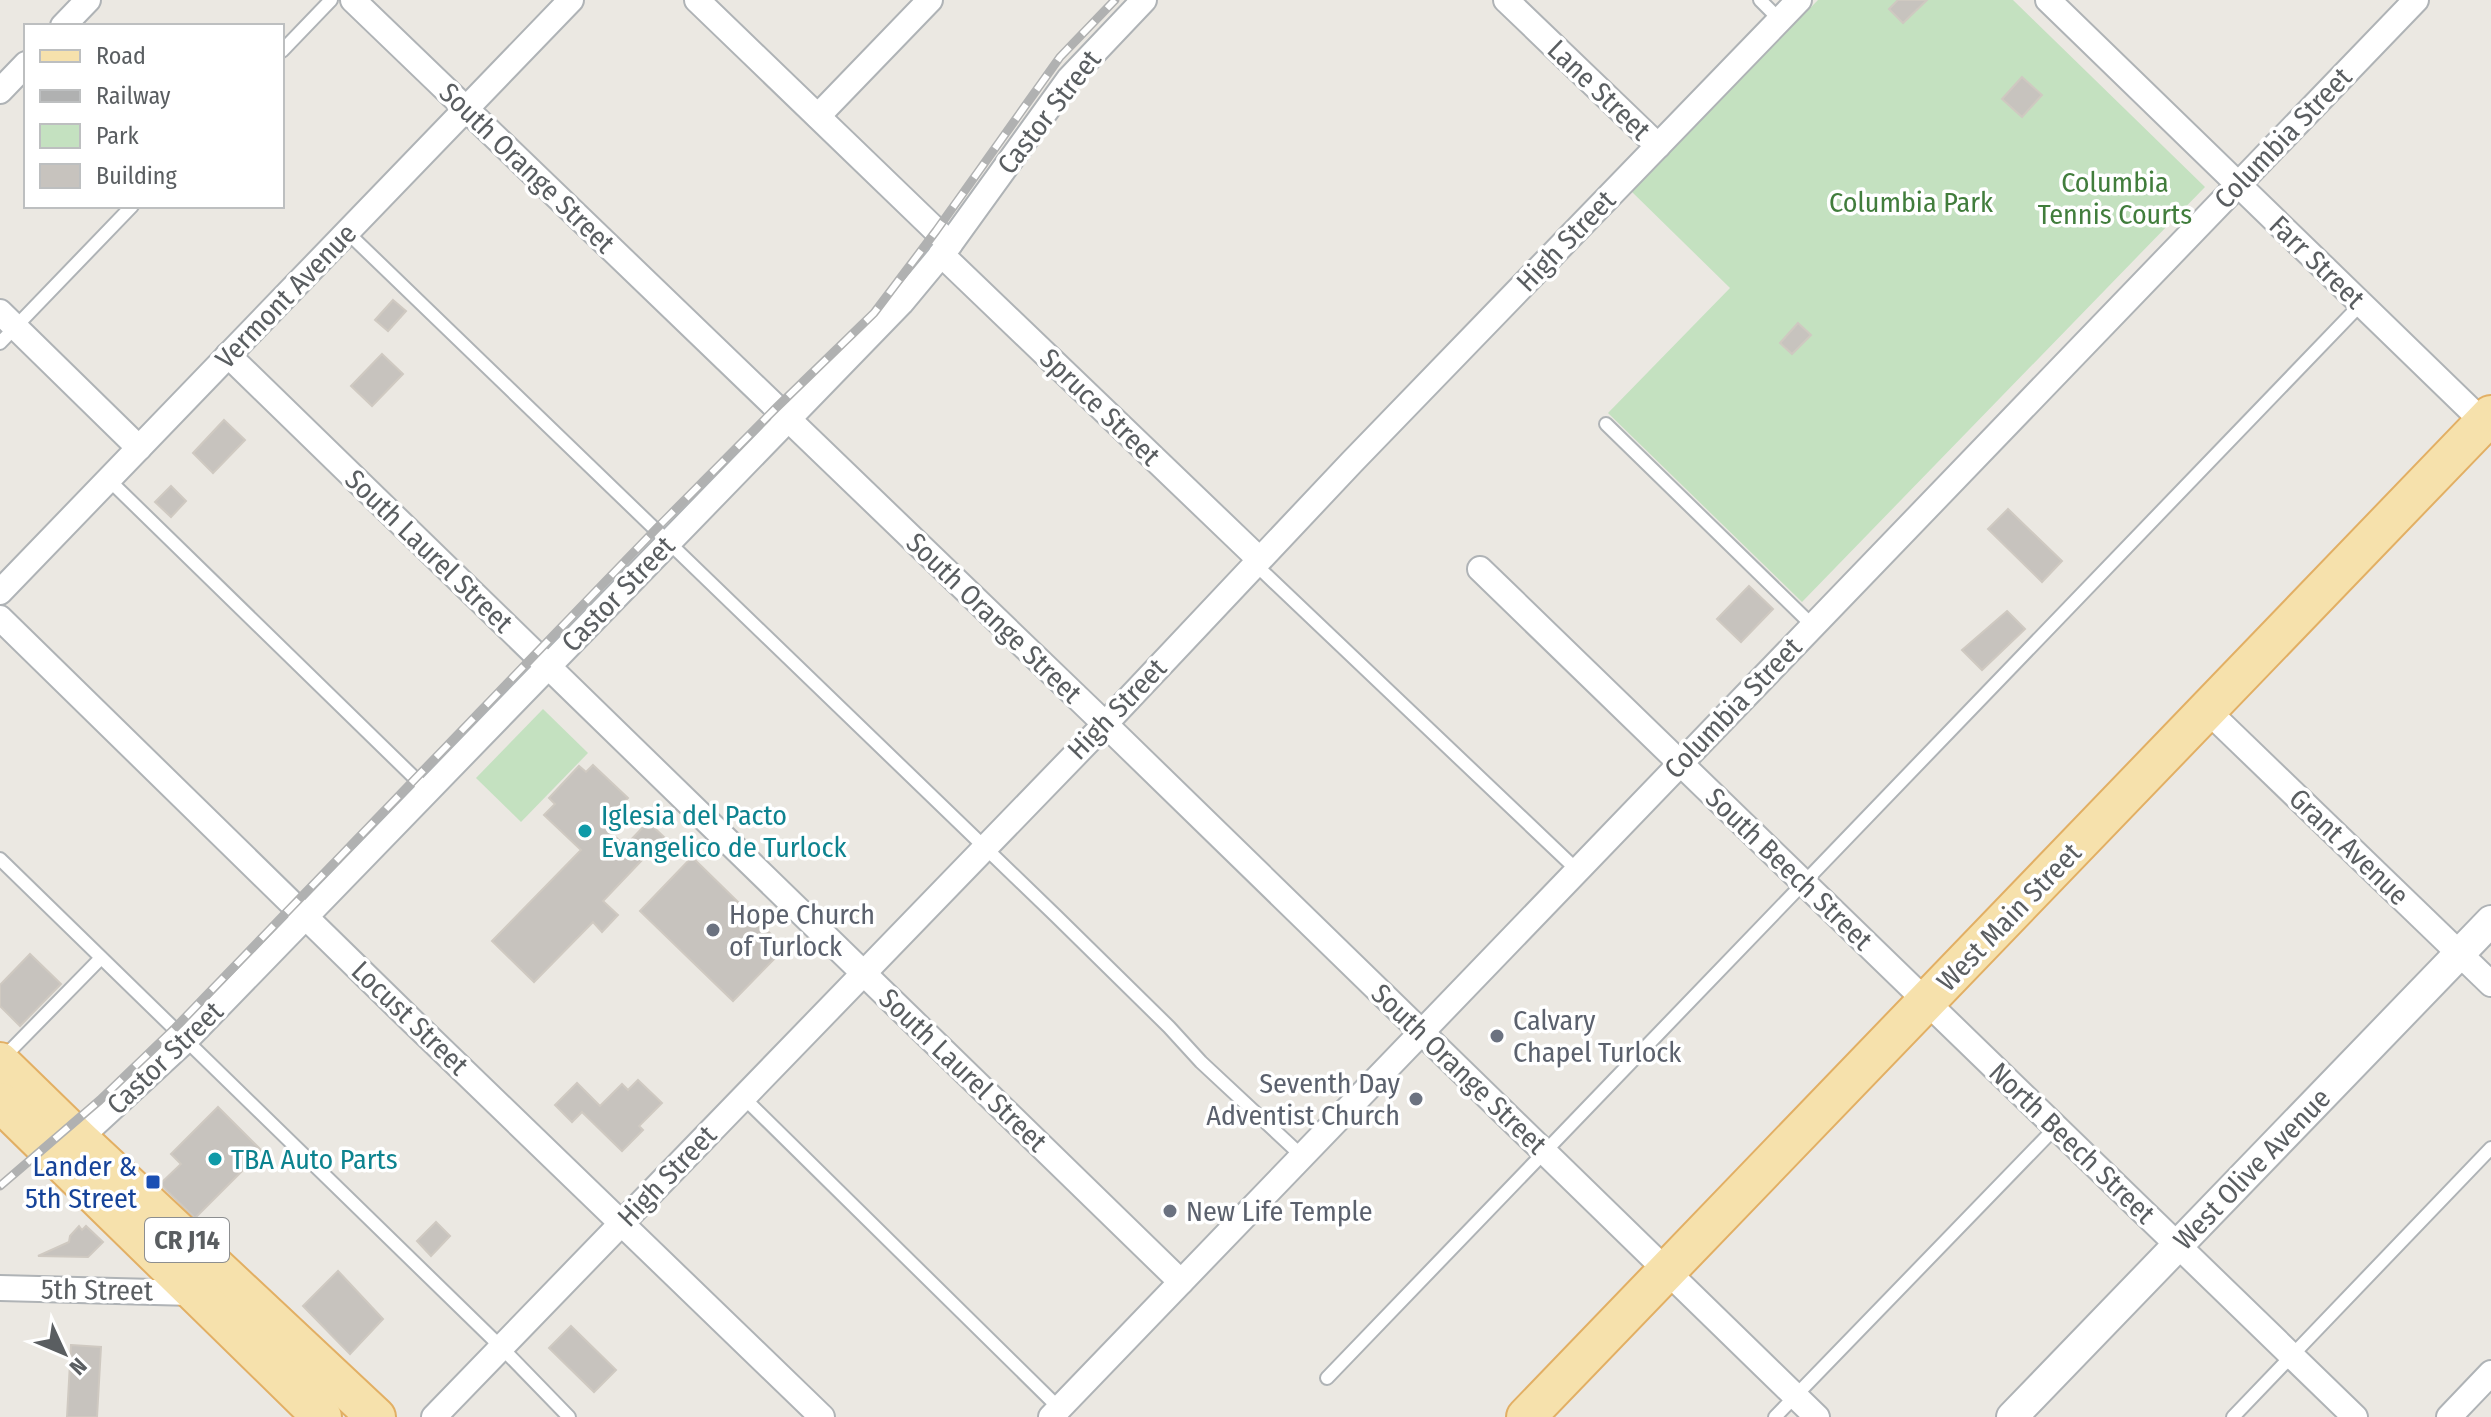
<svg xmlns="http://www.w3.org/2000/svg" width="2491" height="1417" viewBox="0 0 2491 1417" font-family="'Fira Sans Condensed',sans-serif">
	<rect width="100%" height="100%" fill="#ebe8e2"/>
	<g fill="#c4e1c0">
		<path d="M1818,0H2013L2205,187L1802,602L1608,413L1730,288L1631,191Z"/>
		<path d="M543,709L588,753L521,822L476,778Z"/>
	</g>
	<g fill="#c7c3be" stroke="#cfc9c1" stroke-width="2">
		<path d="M1898,0H1927L1903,23L1889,9Z"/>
		<path d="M2022,77L2042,95L2022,117L2002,99Z"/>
		<path d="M393,300L406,311L388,331L375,320Z"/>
		<path d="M1798,323L1811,335L1792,354L1780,343Z"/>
		<path d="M382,354L403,374L372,406L351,386Z"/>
		<path d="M224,420L245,440L213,473L193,453Z"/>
		<path d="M171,486L186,501L171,517L155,502Z"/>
		<path d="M2008,509L2062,561L2042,582L1988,529Z"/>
		<path d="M1749,586L1773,609L1741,642L1717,619Z"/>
		<path d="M2007,611L2025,629L1982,670L1962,650Z"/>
		<path d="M593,765L628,798L602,824L625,846L648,822L664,837L603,901L618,915L602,932L593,922L534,982L492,941L581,850L544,815L555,804L549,798L579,766L586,772Z"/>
		<path d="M692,857L785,948L733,1001L640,911Z"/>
		<path d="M30,954L61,984L20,1026L0,1006V985Z"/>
		<path d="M638,1080L662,1103L639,1126L643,1130L622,1151L582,1112L572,1122L555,1105L577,1083L600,1106L622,1084L628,1090Z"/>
		<path d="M218,1107L262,1151L195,1218L160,1184L181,1164L171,1154Z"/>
		<path d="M436,1222L450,1236L431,1256L417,1241Z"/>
		<path d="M79,1226L82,1230L86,1226L103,1242L88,1257L38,1256L69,1242L70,1236Z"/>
		<path d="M338,1271L383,1319L350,1354L303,1306Z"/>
		<path d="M571,1326L616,1370L594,1392L549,1348Z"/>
		<path d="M71,1345L101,1347L97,1417H67Z"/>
	</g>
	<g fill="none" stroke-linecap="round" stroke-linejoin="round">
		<defs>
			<g id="service">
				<path d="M1760,0L1780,20"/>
				<path d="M282,51L331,0"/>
				<path d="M347,232L1056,916L1169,1027L1201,1062L1303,1157"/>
				<path d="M0,343L132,206"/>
				<path d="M1606,424L1813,626"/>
				<path d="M108,479L427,790"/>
				<path d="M1255,564L1577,870"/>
				<path d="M0,859L501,1347L569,1417"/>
				<path d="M3,1058L101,958"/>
				<path d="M743,1097L1059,1408"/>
				<path d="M1327,1378L2361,304"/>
				<path d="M1775,1417L2056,1127"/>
				<path d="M2233,1417L2491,1148"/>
			</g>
			<g id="minor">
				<path d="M353,0C603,242 854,483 1105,724C1344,954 1579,1187 1817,1417"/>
				<path d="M697,0L950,244"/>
				<path d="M1506,0L1658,146"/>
				<path d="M2048,0L2484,423"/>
				<path d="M63,26L88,0"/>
				<path d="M0,91L26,64"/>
				<path d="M818,116L930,0"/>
				<path d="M941,254L1259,559"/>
				<path d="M0,312L139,448"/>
				<path d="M228,355L1181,1282"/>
				<path d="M1480,569L2355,1417"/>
				<path d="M0,592L571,0"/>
				<path d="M0,618L412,1021L822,1417"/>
				<path d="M2208,711L2491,984"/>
				<path d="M70,1147L186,1040L901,303L950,244L1069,79L1144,0"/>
				<path d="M0,1288L193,1293"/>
				<path d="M434,1417L1105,724L1352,462L1799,0"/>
				<path d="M1051,1417L2416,0"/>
				<path d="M2449,1417L2491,1373"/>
			</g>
			<path id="tertiary" d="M2012,1417L2491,921"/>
			<g id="primary">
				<path d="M0,1062L79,1139L376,1417"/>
				<path d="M0,1102L322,1417"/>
				<path d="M1526,1417L2491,415"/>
			</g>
		</defs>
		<use href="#service" stroke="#afb3b6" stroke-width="16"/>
		<use href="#minor" stroke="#afb3b6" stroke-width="28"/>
		<use href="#tertiary" stroke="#afb3b6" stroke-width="34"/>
		<use href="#primary" stroke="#e2af64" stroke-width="42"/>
		<use href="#service" stroke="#fff" stroke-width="12"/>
		<use href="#minor" stroke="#fff" stroke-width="24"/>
		<use href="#tertiary" stroke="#fff" stroke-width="30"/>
		<use href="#primary" stroke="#f6e1ac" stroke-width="38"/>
		<defs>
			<path id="rail" d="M0,1186L100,1100L174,1029L655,530L777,407L874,313L936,231L1060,57L1115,0"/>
		</defs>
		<use href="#rail" stroke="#b0b1b1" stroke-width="9"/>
		<use href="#rail" stroke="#fff" stroke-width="6" stroke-dasharray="18" stroke-linecap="butt"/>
	</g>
	<g fill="#0f9aa8" stroke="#fff" stroke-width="3">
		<circle cx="585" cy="831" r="8"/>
		<circle cx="215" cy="1159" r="8"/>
	</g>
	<g fill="#6b7280" stroke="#fff" stroke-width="3">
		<circle cx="713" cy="930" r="8"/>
		<circle cx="1497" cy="1036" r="8"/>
		<circle cx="1416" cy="1099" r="8"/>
		<circle cx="1170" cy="1211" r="8"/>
	</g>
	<rect fill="#1a4fb4" stroke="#fff" stroke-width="3" x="145" y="1174" width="16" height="16" rx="4"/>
	<g text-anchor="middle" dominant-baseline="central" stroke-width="7" stroke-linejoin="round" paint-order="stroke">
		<rect fill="#fff" stroke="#8c8e90" stroke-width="2" x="145" y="1218" width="84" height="44" rx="6"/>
		<g font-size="26" font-weight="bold" fill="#5a5e61">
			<text x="187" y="1240">CR J14</text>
		</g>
		<g font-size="28" fill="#5a5e61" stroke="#fff">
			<text transform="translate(1599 90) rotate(44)">Lane Street</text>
			<text transform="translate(1049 112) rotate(-52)">Castor Street</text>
			<text transform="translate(2283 138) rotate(-46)">Columbia Street</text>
			<text transform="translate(527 168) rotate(44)">South Orange Street</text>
			<text transform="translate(1566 241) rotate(-46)">High Street</text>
			<text transform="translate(2317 262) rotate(44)">Farr Street</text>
			<text transform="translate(286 296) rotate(-46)">Vermont Avenue</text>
			<text transform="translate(1100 407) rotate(44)">Spruce Street</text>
			<text transform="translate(429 551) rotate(44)">South Laurel Street</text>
			<text transform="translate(618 594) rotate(-46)">Castor Street</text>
			<text transform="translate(994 618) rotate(44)">South Orange Street</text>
			<text transform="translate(1733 708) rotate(-46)">Columbia Street</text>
			<text transform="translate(1117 709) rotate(-46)">High Street</text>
			<text transform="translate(2349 847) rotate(44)">Grant Avenue</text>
			<text transform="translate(1789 869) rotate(44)">South Beech Street</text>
			<text transform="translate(2009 917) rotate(-46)">West Main Street</text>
			<text transform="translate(410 1018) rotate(44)">Locust Street</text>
			<text transform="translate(165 1058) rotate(-44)">Castor Street</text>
			<text transform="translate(1459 1069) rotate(44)">South Orange Street</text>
			<text transform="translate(963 1070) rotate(44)">South Laurel Street</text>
			<text transform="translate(2072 1143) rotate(44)">North Beech Street</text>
			<text transform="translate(2252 1169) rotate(-46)">West Olive Avenue</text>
			<text transform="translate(667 1176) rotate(-46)">High Street</text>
			<text transform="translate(97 1290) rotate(1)">5th Street</text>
		</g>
		<g font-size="28" fill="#417d3c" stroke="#fff">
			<text x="2115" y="182">Columbia<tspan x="2115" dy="32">Tennis Courts</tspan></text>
			<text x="1911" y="202">Columbia Park</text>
		</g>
		<g font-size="28" fill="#0d838f" stroke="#fff" text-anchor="start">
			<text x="601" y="815">Iglesia del Pacto<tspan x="601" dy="32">Evangelico de Turlock</tspan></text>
			<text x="231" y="1159">TBA Auto Parts</text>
		</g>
		<g font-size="28" fill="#5b616d" stroke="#fff" text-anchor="start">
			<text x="729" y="914">Hope Church<tspan x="729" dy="32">of Turlock</tspan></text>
			<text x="1513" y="1020">Calvary<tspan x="1513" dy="32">Chapel Turlock</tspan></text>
			<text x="1400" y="1083" text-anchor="end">Seventh Day<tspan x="1400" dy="32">Adventist Church</tspan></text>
			<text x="1186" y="1211">New Life Temple</text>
		</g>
		<g font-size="28" fill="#164399" stroke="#fff" text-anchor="end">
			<text x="137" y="1166">Lander &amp;<tspan x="137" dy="32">5th Street</tspan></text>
		</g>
	</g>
	<rect x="24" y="24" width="260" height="184" fill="#ffffff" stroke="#bdbfc0" stroke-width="2"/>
	<rect x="40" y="50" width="40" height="12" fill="#f6e1ac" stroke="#bdbfc0" stroke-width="2"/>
	<text x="96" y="64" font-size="24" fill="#5a5e61">Road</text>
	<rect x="40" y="90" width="40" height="12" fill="#b0b1b1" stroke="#bdbfc0" stroke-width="2"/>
	<text x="96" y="104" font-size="24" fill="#5a5e61">Railway</text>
	<rect x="40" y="124" width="40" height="24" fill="#c4e1c0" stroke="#bdbfc0" stroke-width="2"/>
	<text x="96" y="144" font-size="24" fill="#5a5e61">Park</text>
	<rect x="40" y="164" width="40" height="24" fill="#c7c3be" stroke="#bdbfc0" stroke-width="2"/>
	<text x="96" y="184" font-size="24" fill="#5a5e61">Building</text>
	<g transform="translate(64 1353) rotate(134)" stroke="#ffffff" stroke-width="6" paint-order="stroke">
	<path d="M0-6L14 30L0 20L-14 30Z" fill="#5a5e61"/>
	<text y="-12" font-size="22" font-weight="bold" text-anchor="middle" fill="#5a5e61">N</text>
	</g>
</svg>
